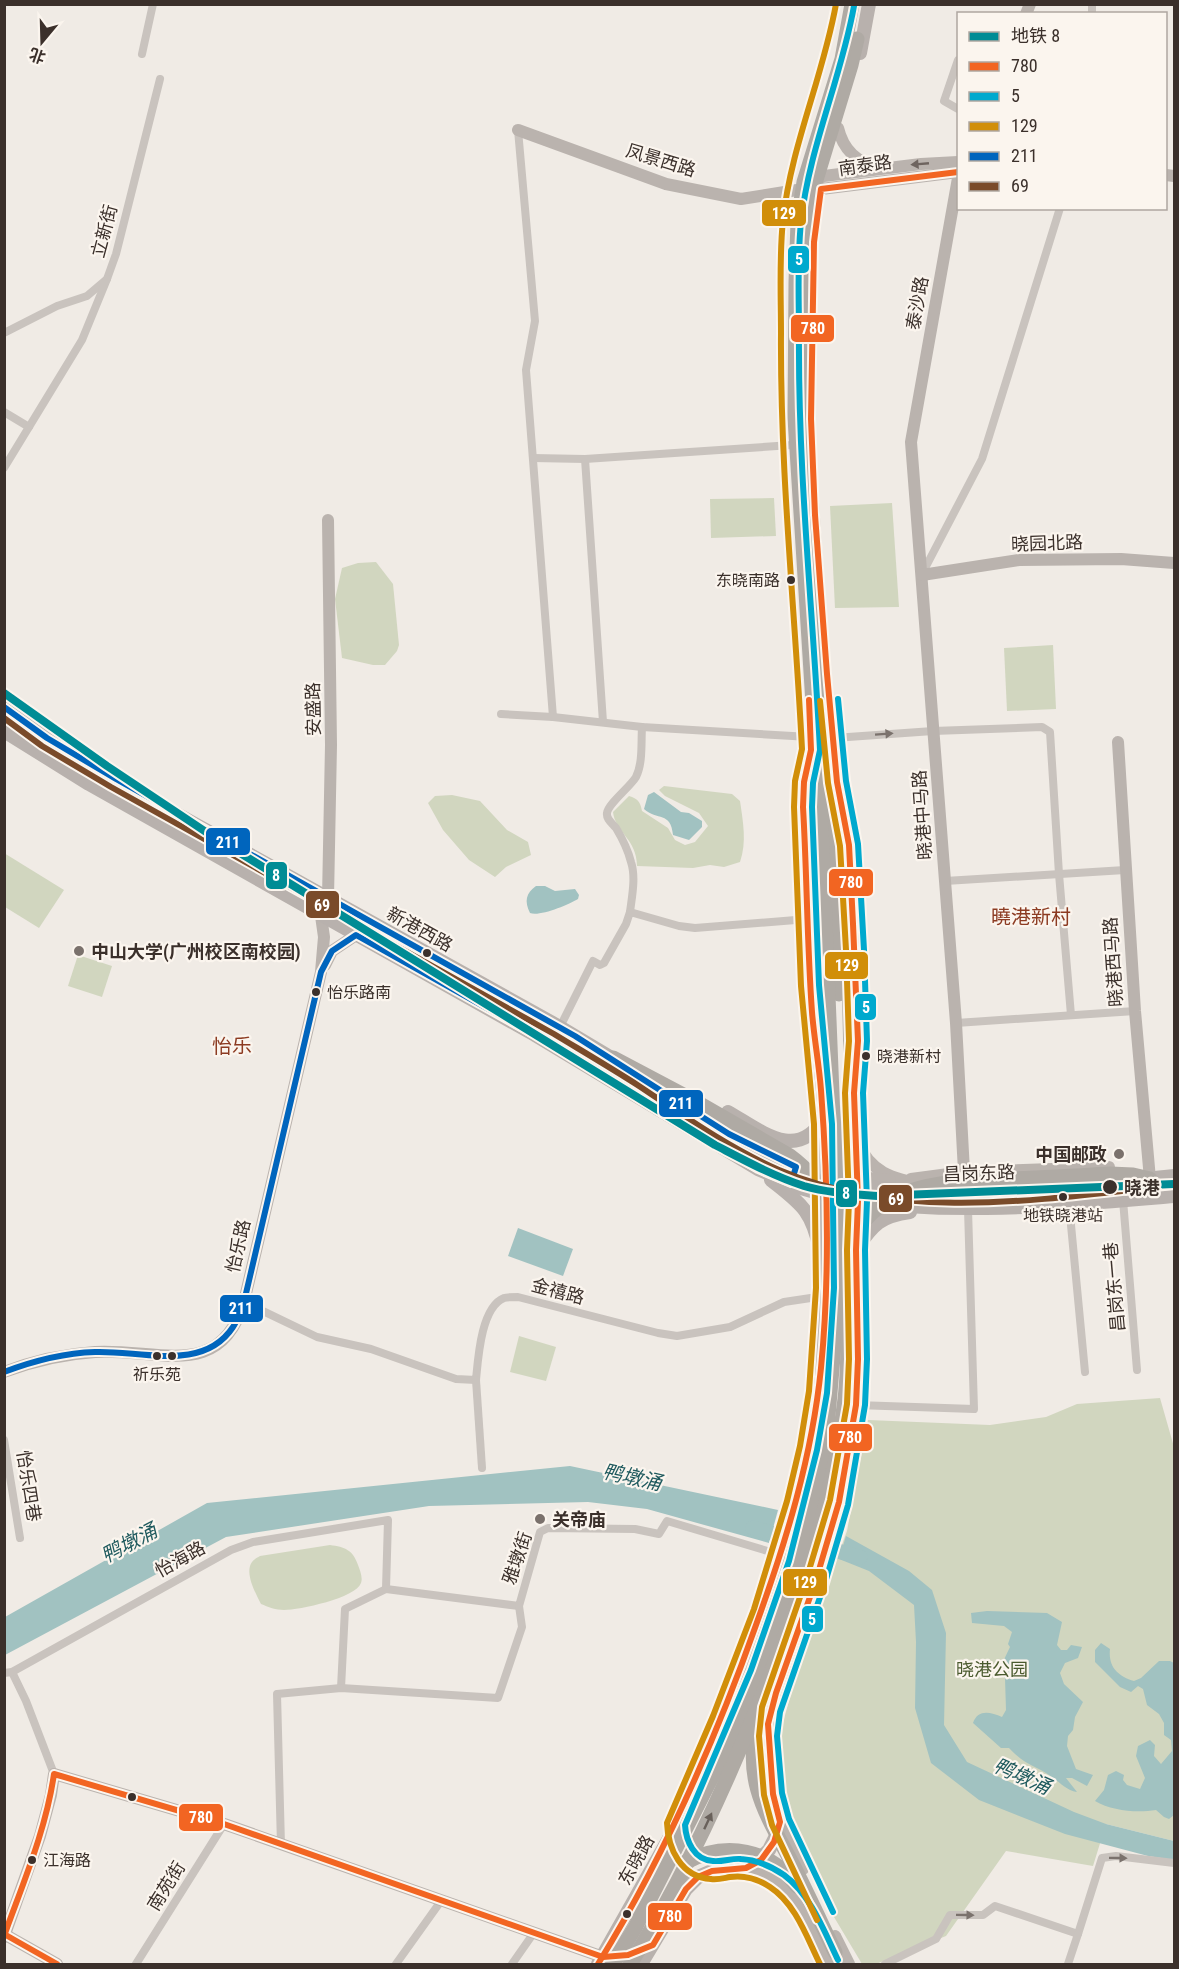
<svg xmlns="http://www.w3.org/2000/svg" width="1179" height="1969" viewBox="0 0 1179 1969" font-family="'Roboto Condensed','Noto Sans SC',sans-serif">
	<rect width="100%" height="100%" fill="#f0ebe5"/>
	<g fill="#d1d6bf">
		<path d="M774,498L776,536L711,538L710,499Z"/>
		<path d="M892,503L899,607L835,608L830,506Z"/>
		<path d="M376,562L393,584L399,645L397,651L385,665H373L342,658L335,599L342,568L358,563Z"/>
		<path d="M1053,645L1056,709L1007,711L1004,648Z"/>
		<path d="M664,786L732,794L740,801C743,822 747,842 740,862L724,867L710,865L693,868L637,866C637,839 615,832 613,812L629,796C638,799 640,801 642,811L668,828L675,840L685,845L695,842L708,826L699,813L665,796L659,790Z"/>
		<path d="M452,795L480,801L507,830L528,842L531,855L506,867L495,877L469,860L443,830L428,803L435,796Z"/>
		<path d="M4,853L64,890L39,928L5,907Z"/>
		<path d="M78,955L112,966L102,997L68,986Z"/>
		<path d="M519,1336L556,1347L546,1381L510,1372Z"/>
		<path d="M1160,1398L1174,1447V1841L1106,1824L1093,1866L1006,1851L946,1936L876,1964H862L834,1917L787,1811L775,1752L799,1664L847,1531L868,1420L990,1425L1046,1417L1077,1404Z"/>
		<path d="M330,1545C345,1547 353,1550 358,1565C360,1570 363,1578 361,1583C356,1598 299,1610 284,1610C276,1610 268,1607 261,1604C256,1594 244,1573 252,1562C254,1559 257,1558 260,1556Z"/>
	</g>
	<g fill="#a1c2c1">
		<path d="M654,792L681,812L689,813L702,821V827L689,840L673,835C671,811 657,821 644,809L648,795Z"/>
		<path d="M536,886H545L555,891L575,889L579,895L578,899C568,905 539,917 530,913C524,901 526,893 536,886Z"/>
		<path d="M518,1228L573,1249L563,1276L508,1256Z"/>
		<path d="M570,1466L778,1510L769,1543L647,1509L588,1502L429,1506L226,1537L5,1655V1617L207,1503Z"/>
		<path d="M846,1536L909,1571L932,1590L946,1633L944,1725L967,1762L1074,1812L1106,1824L1174,1841V1860L1148,1856L1065,1834L979,1800L931,1763L915,1708L916,1642L914,1605L869,1571L839,1559Z"/>
		<path d="M987,1611L1047,1613L1062,1622L1057,1645L1061,1650H1067L1071,1645L1082,1647L1078,1658L1065,1663L1060,1673L1064,1684L1083,1702L1075,1717L1073,1730L1068,1736L1067,1746L1076,1769L1093,1775L1087,1786L1072,1778H1066L1077,1792C1065,1790 1059,1781 1049,1775C1032,1764 1025,1765 1009,1748H1001L973,1723C978,1709 990,1712 1002,1717L1006,1710L1005,1678L998,1672L1010,1647L1008,1644L1012,1632L1004,1626L972,1623L971,1613Z"/>
		<path d="M1101,1643L1110,1649C1108,1667 1118,1676 1134,1681L1141,1678L1159,1661H1170L1174,1663V1815L1169,1819L1164,1817L1156,1810C1137,1813 1112,1811 1095,1801L1104,1790L1108,1775L1116,1771L1124,1775L1123,1780L1127,1785L1140,1789L1145,1778L1136,1756L1138,1746L1150,1740L1155,1745L1154,1756L1161,1764L1172,1751L1171,1740L1164,1735V1723L1159,1714L1147,1705L1143,1689L1138,1686L1131,1692L1120,1687L1095,1662V1650Z"/>
	</g>
	<g fill="none" stroke-linecap="round" stroke-linejoin="round">
		<path stroke="#a1c2c1" stroke-width="15" d="M753,1528L860,1557"/>
		<g stroke="#c9c3be" stroke-width="8">
			<path d="M1092,14V4"/>
			<path d="M142,54L153,4"/>
			<path d="M958,60L944,101L958,109"/>
			<path d="M518,130L535,321L526,370L553,717"/>
			<path d="M4,333L57,306L87,296L107,279L116,254L160,79"/>
			<path d="M4,412L29,427"/>
			<path d="M533,458L585,459"/>
			<path d="M4,468L82,340L107,279"/>
			<path d="M922,574L982,459L1060,208"/>
			<path d="M501,714L553,717L642,727L810,737"/>
			<path d="M603,722L585,459L792,445"/>
			<path d="M834,738L933,731L1042,727L1050,732L1059,874L1071,1015"/>
			<path d="M945,881L1125,870"/>
			<path d="M630,912C632,896 636,877 631,862C628,850 622,838 616,828C612,823 606,819 607,813C608,804 630,787 636,777C643,763 641,743 642,727"/>
			<path d="M956,1023L1135,1011"/>
			<path d="M560,1027L593,961L600,965L604,963L626,924L630,912L679,926L695,928L808,919"/>
			<path d="M1123,1200L1137,1370"/>
			<path d="M1069,1204L1085,1372"/>
			<path d="M244,1302L317,1337L371,1349L456,1379L476,1380C478,1359 481,1307 504,1298C507,1297 514,1297 518,1297L658,1333L677,1336L730,1327L784,1302L824,1296"/>
			<path d="M476,1380L482,1468"/>
			<path d="M856,1405L974,1409L968,1209"/>
			<path d="M4,1440L20,1538"/>
			<path d="M386,1589L519,1606L540,1532L548,1528L635,1529L659,1534L667,1521L781,1555"/>
			<path d="M12,1672L26,1701L54,1774"/>
			<path d="M4,1673L12,1672L231,1550L253,1542L388,1520L386,1589"/>
			<path d="M341,1688L345,1609L386,1589"/>
			<path d="M281,1845L277,1694L341,1688L498,1698L522,1627L519,1606"/>
			<path d="M136,1964L224,1824"/>
			<path d="M396,1964L441,1901"/>
			<path d="M512,1964L533,1934"/>
			<path d="M885,1964L936,1939L950,1915H983L995,1906L1078,1934L1102,1858L1116,1856L1174,1863"/>
			<path d="M1068,1964L1078,1934"/>
		</g>
		<g stroke="#bab3ae" stroke-width="12">
			<path d="M1026,14L1030,4"/>
			<path d="M838,128C843,149 857,163 878,167"/>
			<path d="M518,130L666,184L741,199L797,190L821,189L958,172"/>
			<path d="M1166,175L1174,176"/>
			<path d="M958,178L911,442L956,1023L965,1190"/>
			<path d="M811,182L824,176L921,164L958,162"/>
			<path d="M328,520L331,745L328,898"/>
			<path d="M922,575L1019,560L1121,559L1174,563"/>
			<path d="M1118,742L1135,1011L1150,1179"/>
			<path d="M811,750L804,782L803,807L812,1009L818,1066"/>
			<path d="M838,784L849,845L856,984"/>
			<path d="M325,965L332,951L356,935"/>
			<path d="M856,1140C872,1175 892,1178 927,1185"/>
			<path d="M848,1176L890,1180"/>
			<path d="M911,1179L964,1172L1109,1167"/>
			<path d="M4,1372C33,1361 64,1354 95,1352C157,1348 220,1382 244,1302L321,972L324,937L321,916"/>
			<path d="M780,1822L803,1869"/>
			<path d="M746,1868C793,1877 811,1925 830,1964"/>
			<path d="M4,1934L57,1964"/>
			<path d="M835,1936L849,1964"/>
			<path d="M4,1937L40,1836L51,1795L54,1774L224,1824L603,1957H610"/>
		</g>
		<g stroke="#b8b1ad" stroke-width="14">
			<path d="M860,53L869,4"/>
			<path d="M4,707L47,738L157,803L558,1026L620,1063"/>
			<path d="M4,731L89,784L535,1035L758,1169L801,1188L832,1197"/>
			<path d="M833,731L837,795"/>
			<path d="M656,1087C702,1118 750,1152 803,1170C921,1211 1053,1188 1174,1176"/>
			<path d="M728,1112C760,1130 797,1163 823,1119"/>
			<path d="M771,1180C801,1204 812,1210 820,1250"/>
			<path d="M850,1200C958,1216 1067,1205 1174,1196"/>
			<path d="M857,1248C873,1224 881,1216 910,1212"/>
			<path d="M598,1964L671,1835L710,1749L741,1671L781,1555L798,1494L817,1395L823,1331L826,1237L819,1073L826,1035"/>
			<path d="M641,1964L686,1889L698,1877L712,1871L746,1868L754,1864L769,1850L779,1830L780,1822L773,1794L770,1772L768,1724L776,1693L816,1580L839,1502L856,1405L858,1359L856,1250L858,1201L854,1108"/>
		</g>
		<g stroke="#afaaa4" stroke-width="15">
			<path d="M839,994L834,848L806,418L807,278L809,224L816,180L851,65L857,39"/>
			<path d="M613,1058L700,1104L790,1156C809,1170 823,1187 834,1208"/>
			<path d="M845,1169L851,1059L849,974"/>
			<path d="M848,1248C875,1180 949,1182 1010,1179C1043,1178 1077,1176 1110,1174L1133,1175L1150,1179"/>
			<path d="M758,1722C742,1783 769,1818 795,1869C809,1897 822,1925 835,1952"/>
			<path d="M717,1730L729,1720L735,1704"/>
			<path d="M686,1862C726,1841 770,1849 797,1886"/>
			<path d="M613,1964L635,1928L716,1769L743,1709L783,1600L805,1529L819,1476L827,1428L834,1345L835,1169L822,846L795,418L796,282L798,221L804,182L842,59L852,4"/>
			<path d="M630,1964C678,1889 716,1807 750,1725C793,1621 832,1512 845,1399C849,1366 848,1333 848,1299C847,1258 847,1218 845,1177"/>
		</g>
		<defs>
			<g id="bus-1">
				<path d="M4,1934L57,1964"/>
				<path d="M4,1936C23,1883 46,1830 54,1774L224,1824L603,1957L628,1955L653,1945L686,1889L698,1877L712,1871L746,1868L761,1860L774,1842L780,1822L773,1794L768,1724L776,1693L816,1580L839,1502L856,1405L858,1359L856,1250L858,1201L854,1093L858,1041L853,924L849,845L837,782L827,674L815,515L811,419L814,242L821,189L958,172"/>
				<path d="M598,1964C664,1857 714,1744 756,1625C786,1542 812,1457 821,1368C830,1276 828,1182 821,1090C819,1064 814,1038 812,1012C807,944 807,875 803,807L804,782L811,750L809,700"/>
			</g>
			<g id="bus-2">
				<path d="M833,1912L789,1819L782,1793L777,1736L780,1712L825,1583L848,1505L865,1405L867,1359L865,1250L867,1201L863,1093L867,1041L864,950L858,844L846,781L838,699"/>
				<path d="M838,1960C824,1931 811,1895 784,1875C771,1866 757,1860 741,1859C732,1858 723,1862 713,1861C694,1860 686,1841 685,1825L751,1670L789,1561L817,1450L827,1393L834,1288L832,1124L819,985L812,807L813,783L820,750C813,612 798,474 799,336C799,298 797,260 801,222C809,148 841,79 854,6"/>
			</g>
			<g id="bus-3">
				<path d="M817,1920L772,1825L764,1795L759,1736L762,1707L807,1577L830,1500L847,1404L849,1359L847,1250L849,1201L845,1093L849,1041L846,950L840,846L828,783L820,701"/>
				<path d="M820,1964C807,1938 796,1904 770,1887C758,1879 744,1875 730,1877C724,1878 718,1880 711,1879C681,1877 668,1849 667,1823L713,1716L754,1609L787,1501L800,1446L809,1391L816,1288L814,1124L801,986L794,807L795,781L802,749C795,611 780,472 781,333C781,296 779,257 783,220C791,146 823,77 836,4"/>
			</g>
			<path id="bus-4" d="M4,707L47,738L116,779L575,1036L729,1134L796,1167L791,1183L758,1169L535,1035L356,935L332,951L321,972L244,1302C240,1310 238,1320 233,1327C203,1373 139,1350 95,1352C64,1353 33,1361 4,1372"/>
			<path id="bus-5" d="M4,718L42,746L111,787L554,1034C582,1051 611,1068 639,1086C684,1116 729,1148 779,1170C903,1223 1045,1199 1174,1185"/>
		</defs>
		<use href="#bus-1" stroke="#fbf5ee" stroke-width="10"/>
		<use href="#bus-2" stroke="#fbf5ee" stroke-width="10"/>
		<use href="#bus-3" stroke="#fbf5ee" stroke-width="10"/>
		<use href="#bus-4" stroke="#fbf5ee" stroke-width="10"/>
		<use href="#bus-5" stroke="#fbf5ee" stroke-width="10"/>
		<use href="#bus-1" stroke="#f26522" stroke-width="6"/>
		<use href="#bus-2" stroke="#00a9ce" stroke-width="6"/>
		<use href="#bus-3" stroke="#d18e09" stroke-width="6"/>
		<use href="#bus-4" stroke="#0065bd" stroke-width="6"/>
		<use href="#bus-5" stroke="#7a4b2a" stroke-width="6"/>
		<defs>
			<path id="metro-1" d="M4,693L107,766L206,832L715,1145C744,1160 773,1176 804,1186C828,1193 853,1194 878,1196L1174,1184"/>
		</defs>
		<use href="#metro-1" stroke="#fbf5ee" stroke-width="12"/>
		<use href="#metro-1" stroke="#008c95" stroke-width="8"/>
	</g>
	<defs><path id="oneway-solid" d="M-6-.8H1V-3.2L6.5 0L1 3.2V.8H-6Z" transform="scale(1.5)"/></defs>
	<use fill="#6e645f" href="#oneway-solid" transform="translate(920 164) rotate(175)"/>
	<g fill="#7b726d">
		<use href="#oneway-solid" transform="translate(884 734) rotate(-4)"/>
		<use href="#oneway-solid" transform="translate(1118 1858) rotate(1)"/>
		<use href="#oneway-solid" transform="translate(965 1915) rotate(1)"/>
	</g>
	<use fill="#69615b" href="#oneway-solid" transform="translate(708 1821) rotate(-65)"/>
	<g fill="#3b302b" stroke="#fbf5ee" stroke-width="2">
		<circle cx="791" cy="580" r="5"/>
		<circle cx="427" cy="953" r="5"/>
		<circle cx="316" cy="992" r="5"/>
		<circle cx="866" cy="1056" r="5"/>
		<circle cx="1110" cy="1187" r="8"/>
		<circle cx="1063" cy="1197" r="5"/>
		<circle cx="157" cy="1356" r="5"/>
		<circle cx="172" cy="1356" r="5"/>
		<circle cx="132" cy="1797" r="5"/>
		<circle cx="32" cy="1860" r="5"/>
		<circle cx="627" cy="1914" r="5"/>
	</g>
	<g fill="#7a716c" stroke="#fbf5ee" stroke-width="2">
		<circle cx="79" cy="951" r="6"/>
		<circle cx="1119" cy="1154" r="6"/>
		<circle cx="540" cy="1519" r="6"/>
	</g>
	<g text-anchor="middle" dominant-baseline="central" stroke-width="4.5" stroke-linejoin="round" paint-order="stroke">
		<g font-size="16" fill="#3b302b" stroke="#fbf5ee" text-anchor="start">
			<text x="780" y="580" text-anchor="end">东晓南路</text>
			<text x="327" y="992">怡乐路南</text>
			<text x="877" y="1056">晓港新村</text>
			<text x="1063" y="1215" text-anchor="middle">地铁晓港站</text>
			<text x="157" y="1374" text-anchor="middle">祈乐苑</text>
			<text x="43" y="1860">江海路</text>
		</g>
		<g font-size="18" fill="#3b302b" stroke="#fbf5ee">
			<text transform="translate(661 160) rotate(17)">凤景西路</text>
			<text transform="translate(865 165) rotate(-8)">南泰路</text>
			<text transform="translate(104 231) rotate(-75)">立新街</text>
			<text transform="translate(917 303) rotate(-80)">泰沙路</text>
			<text transform="translate(1047 543) rotate(-2)">晓园北路</text>
			<text transform="translate(313 709) rotate(-91)">安盛路</text>
			<text transform="translate(922 815) rotate(-94)">晓港中马路</text>
			<text transform="translate(420 929) rotate(29)">新港西路</text>
			<text transform="translate(1113 962) rotate(-94)">晓港西马路</text>
			<text transform="translate(979 1173) rotate(-2)">昌岗东路</text>
			<text transform="translate(238 1246) rotate(-77)">怡乐路</text>
			<text transform="translate(1114 1287) rotate(-95)">昌岗东一巷</text>
			<text transform="translate(558 1291) rotate(15)">金禧路</text>
			<text transform="translate(29 1486) rotate(81)">怡乐四巷</text>
			<text transform="translate(517 1558) rotate(-71)">雅墩街</text>
			<text transform="translate(180 1559) rotate(-29)">怡海路</text>
			<text transform="translate(636 1860) rotate(-61)">东晓路</text>
			<text transform="translate(166 1886) rotate(-58)">南苑街</text>
		</g>
		<g font-size="18" font-weight="bold" fill="#3b302b" stroke="#fbf5ee" text-anchor="start">
			<text x="91" y="951">中山大学(广州校区南校园)</text>
			<text x="1107" y="1154" text-anchor="end">中国邮政</text>
			<text x="552" y="1519">关帝庙</text>
		</g>
		<g font-size="18" font-weight="bold" fill="#3b302b" stroke="#fbf5ee" text-anchor="start">
			<text x="1124" y="1187">晓港</text>
		</g>
		<g font-size="18" fill="#4a5a2e" stroke="#fbf5ee">
			<text x="992" y="1669">晓港公园</text>
		</g>
		<g font-size="20" fill="#8c3b22" stroke="#fbf5ee">
			<text x="1031" y="917">曉港新村</text>
			<text x="232" y="1046">怡乐</text>
		</g>
		<g font-size="20" font-style="italic" fill="#1f5a5e" stroke="#fbf5ee">
			<text transform="translate(632 1477) rotate(12)">鸭墩涌</text>
			<text transform="translate(129 1543) rotate(-28)">鸭墩涌</text>
			<text transform="translate(1022 1776) rotate(24)">鸭墩涌</text>
		</g>
	</g>
	<g stroke="#fbf5ee" stroke-width="2">
		<rect x="761" y="199" width="46" height="28" rx="6" fill="#d18e09"/>
		<rect x="787" y="245" width="23" height="29" rx="6" fill="#00a9ce"/>
		<rect x="790" y="314" width="45" height="29" rx="6" fill="#f26522"/>
		<rect x="205" y="827" width="46" height="29" rx="6" fill="#0065bd"/>
		<rect x="265" y="861" width="23" height="29" rx="6" fill="#008c95"/>
		<rect x="828" y="868" width="46" height="29" rx="6" fill="#f26522"/>
		<rect x="305" y="890" width="35" height="29" rx="6" fill="#7a4b2a"/>
		<rect x="824" y="951" width="45" height="29" rx="6" fill="#d18e09"/>
		<rect x="854" y="993" width="23" height="28" rx="6" fill="#00a9ce"/>
		<rect x="658" y="1089" width="46" height="29" rx="6" fill="#0065bd"/>
		<rect x="835" y="1179" width="23" height="29" rx="6" fill="#008c95"/>
		<rect x="878" y="1184" width="35" height="29" rx="6" fill="#7a4b2a"/>
		<rect x="219" y="1294" width="45" height="29" rx="6" fill="#0065bd"/>
		<rect x="828" y="1423" width="45" height="29" rx="6" fill="#f26522"/>
		<rect x="782" y="1568" width="46" height="29" rx="6" fill="#d18e09"/>
		<rect x="801" y="1605" width="23" height="28" rx="6" fill="#00a9ce"/>
		<rect x="178" y="1803" width="46" height="29" rx="6" fill="#f26522"/>
		<rect x="647" y="1902" width="46" height="29" rx="6" fill="#f26522"/>
	</g>
	<g font-size="16" text-anchor="middle" font-weight="bold" fill="#fff">
		<text x="784" y="219">129</text>
		<text x="799" y="265">5</text>
		<text x="813" y="334">780</text>
		<text x="228" y="848">211</text>
		<text x="276" y="881">8</text>
		<text x="851" y="888">780</text>
		<text x="322" y="911">69</text>
		<text x="847" y="971">129</text>
		<text x="866" y="1013">5</text>
		<text x="681" y="1109">211</text>
		<text x="846" y="1199">8</text>
		<text x="896" y="1205">69</text>
		<text x="241" y="1314">211</text>
		<text x="850" y="1443">780</text>
		<text x="805" y="1588">129</text>
		<text x="812" y="1625">5</text>
		<text x="201" y="1823">780</text>
		<text x="670" y="1922">780</text>
	</g>
	<rect width="1179" height="1969" fill="none" stroke="#3b302b" stroke-width="12"/>
	<rect x="957" y="12" width="210" height="198" fill="#fbf5ee" stroke="#aea6a0" stroke-width="1.5"/>
	<rect x="969" y="32" width="30" height="9" fill="#008c95" stroke="#aea6a0" stroke-width="1.5"/>
	<text x="1011" y="42" font-size="18" fill="#3b302b">地铁 8</text>
	<rect x="969" y="62" width="30" height="9" fill="#f26522" stroke="#aea6a0" stroke-width="1.5"/>
	<text x="1011" y="72" font-size="18" fill="#3b302b">780</text>
	<rect x="969" y="92" width="30" height="9" fill="#00a9ce" stroke="#aea6a0" stroke-width="1.5"/>
	<text x="1011" y="102" font-size="18" fill="#3b302b">5</text>
	<rect x="969" y="122" width="30" height="9" fill="#d18e09" stroke="#aea6a0" stroke-width="1.5"/>
	<text x="1011" y="132" font-size="18" fill="#3b302b">129</text>
	<rect x="969" y="152" width="30" height="9" fill="#0065bd" stroke="#aea6a0" stroke-width="1.5"/>
	<text x="1011" y="162" font-size="18" fill="#3b302b">211</text>
	<rect x="969" y="182" width="30" height="9" fill="#7a4b2a" stroke="#aea6a0" stroke-width="1.5"/>
	<text x="1011" y="192" font-size="18" fill="#3b302b">69</text>
	<g transform="translate(42 42) rotate(199)" stroke="#fbf5ee" stroke-width="4.5" paint-order="stroke">
	<path d="M0-4.5L10 22L0 15L-10 22Z" fill="#3b302b"/>
	<text y="-9" font-size="16" font-weight="bold" text-anchor="middle" fill="#3b302b">北</text>
	</g>
</svg>
